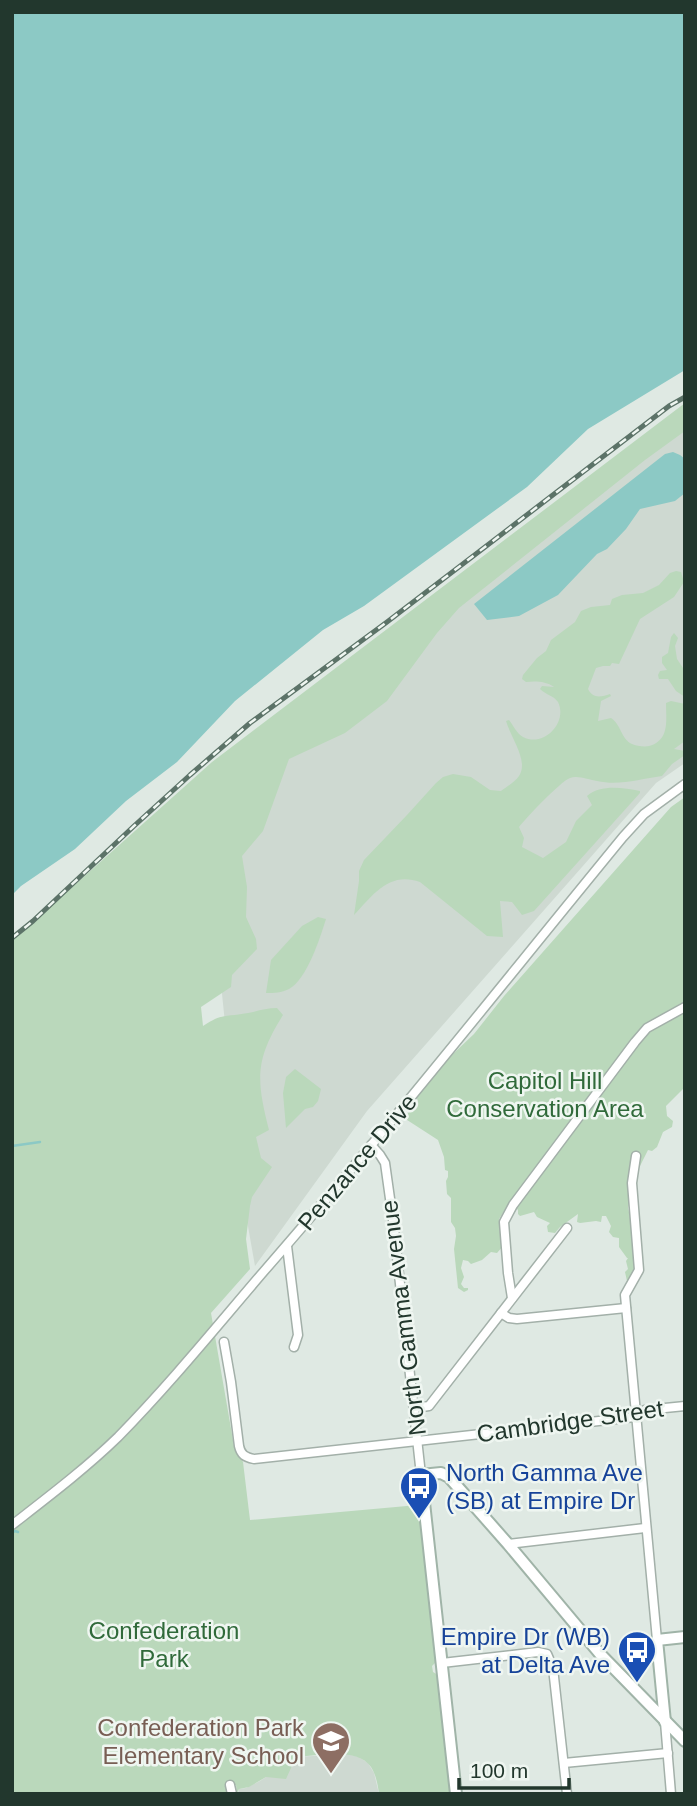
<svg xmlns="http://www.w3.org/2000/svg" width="697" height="1806" viewBox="0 0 697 1806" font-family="Arial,sans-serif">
	<rect width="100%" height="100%" fill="#dfe9e3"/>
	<g fill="#ced9d1">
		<path d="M685,420V763L656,783L367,1111L255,1266L243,1198L203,809Z"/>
		<path d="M348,1754L359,1757L368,1763L374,1773L379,1794H238L239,1789L246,1788L260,1781L296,1757Z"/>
	</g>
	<g fill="#bad8bb">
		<path d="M685,403V431L645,460L459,608L437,633L387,701L345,733L289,759L263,831L242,856L247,887L246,917L256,939L257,949L232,975L231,987L201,1007L203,1026C222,1013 227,1017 248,1013C258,1011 266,1008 277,1008L283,1015C255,1060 256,1079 269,1130L256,1137L261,1158L272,1167L252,1197L250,1206L246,1239L250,1269L211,1313L234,1446L243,1462L250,1520L418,1505L433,1640L435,1643L436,1662L432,1666L433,1672L438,1675C439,1682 439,1686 439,1693C438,1707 447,1721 443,1734L448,1777L451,1787L450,1794H379C378,1785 376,1775 371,1767C357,1747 317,1756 296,1757L286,1779L266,1777L249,1787L239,1789L237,1793L236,1785H226L227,1794H12V941L212,762Z"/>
		<path d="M676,571L681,572L684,582L674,597L640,619L619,664L612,663L610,666H603L596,668L588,689C593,699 601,697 610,694L611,696L601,701L598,721L611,718C621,724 621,739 632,744C636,746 645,747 649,746C670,740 666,720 666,703L671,701L685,704V741L674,749L685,751V755L672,764L662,776C640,779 619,786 597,781C589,780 578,775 570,778C561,781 526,818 519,827L524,838L522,847L543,858L566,842L576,821L592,805L587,796C601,784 623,788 640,791V793L534,911L522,915L512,902L500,901L503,937L487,936L420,882C389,871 373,895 354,915L359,881V871L364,860L407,815L436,783L443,777L453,774L471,777L490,790L501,791C506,787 515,782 519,776C529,761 511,738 506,721L509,720C513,725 517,734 523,737C544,748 568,722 558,702C553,695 546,695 540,689L542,686L554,687C546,681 535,681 526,682L522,679L523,675L537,658L546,651L551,640L575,622L581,611L591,607L610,605L612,599L622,595L643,593L659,585L670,573Z"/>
		<path d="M674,633L678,638L675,646L677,659L685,671V697L676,691L668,679H659L658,675L660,671L667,670L662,663V657L668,653L671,637Z"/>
		<path d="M685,797V1087L666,1106L667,1116L673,1121L672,1127L663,1132L657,1147L652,1151L648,1150L628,1190L630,1198L628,1208C630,1213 637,1261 637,1267C637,1272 632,1278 629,1283L627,1281L625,1272L628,1269L626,1261L628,1258H627L619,1247V1238L613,1237L609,1232L611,1226L606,1216H602L601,1222L596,1221L580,1223L577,1222L578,1214L560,1227L555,1233L548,1232L547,1226L550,1223L537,1217L534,1212L520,1216L518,1214V1210L516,1208L529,1191L524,1187L513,1197L499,1219L503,1246L497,1253L491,1252L482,1260L471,1264L468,1261L463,1260L461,1268L464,1277L461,1284L464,1288H468V1290L464,1292L458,1288L454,1249L456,1236L455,1228L451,1222V1198L447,1194L446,1181L448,1177V1171L445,1170L444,1157L438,1140L404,1118L418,1101L416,1096L424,1087L434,1072L474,1034L504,996L671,807Z"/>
		<path d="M318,917L326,919C320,938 307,979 289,989C281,993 275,993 266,993L271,960L302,926Z"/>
		<path d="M295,1069L321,1089L318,1101L313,1107L305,1109L286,1128L283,1093L286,1077Z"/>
	</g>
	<g fill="#8cc9c5">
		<path d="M12,12H685V370L588,429L527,487L364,606L323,630L235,701L177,762L126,801L75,849L21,886L12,895Z"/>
		<path d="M673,452L680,455L685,459V493L675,501L640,509L626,529L607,549L597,554L558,595L519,616L487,620L474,604L665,454Z"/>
	</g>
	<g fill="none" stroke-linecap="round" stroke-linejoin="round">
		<g stroke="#8cc9c5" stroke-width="2.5">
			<path d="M12,1146L40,1142"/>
			<path d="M12,1533L15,1531L18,1532"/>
		</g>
		<defs>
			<g id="street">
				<path d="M371,1145L380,1155L385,1163L393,1220L421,1475"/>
				<path d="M636,1156L632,1183L639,1270L625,1295L657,1640"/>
				<path d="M287,1246L298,1335L294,1347"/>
				<path d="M512,1298L508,1273L504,1222L513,1205L635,1042L647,1028L685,1007"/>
				<path d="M501,1313L509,1318L517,1319L626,1308"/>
				<path d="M224,1342L231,1382L239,1446C241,1455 245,1457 254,1459L635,1417L645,1410L685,1406"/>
				<path d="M415,1408L429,1406L567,1228"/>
				<path d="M12,1525C48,1497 85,1469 118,1437C170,1384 217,1326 265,1270C388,1129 504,982 623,837L644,814L685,784"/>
				<path d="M508,1544L645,1528"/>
				<path d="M442,1663L538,1652L547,1654L553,1668L567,1794"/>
				<path d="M665,1722L671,1794"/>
				<path d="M564,1763L668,1753"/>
				<path d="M230,1785L232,1794"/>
			</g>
			<g id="secondary">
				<path d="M665,1722L657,1640L685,1637"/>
				<path d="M456,1794L421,1475L441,1473L449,1477L508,1544L601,1655L685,1741"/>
			</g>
		</defs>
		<use href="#street" stroke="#a3b0a9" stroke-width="11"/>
		<use href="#secondary" stroke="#a0b4a8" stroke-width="14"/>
		<use href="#street" stroke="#fff" stroke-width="8"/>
		<use href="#secondary" stroke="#fff" stroke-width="10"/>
		<defs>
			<path id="rail" d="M12,938L33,921L134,826L190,775L250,723L387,622L669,406L685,397"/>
		</defs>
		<use href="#rail" stroke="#5c7368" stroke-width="5"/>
		<use href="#rail" stroke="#eff6f1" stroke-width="2.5" stroke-dasharray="8" stroke-linecap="butt"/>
	</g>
	<defs>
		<symbol id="bus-pin" viewBox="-11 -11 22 30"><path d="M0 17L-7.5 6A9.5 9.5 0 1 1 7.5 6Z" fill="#1a4fb4" stroke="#eff6f1"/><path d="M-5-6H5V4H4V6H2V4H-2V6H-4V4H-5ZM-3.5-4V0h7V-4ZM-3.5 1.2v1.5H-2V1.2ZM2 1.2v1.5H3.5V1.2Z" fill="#fff"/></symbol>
		<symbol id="school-pin" viewBox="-11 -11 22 30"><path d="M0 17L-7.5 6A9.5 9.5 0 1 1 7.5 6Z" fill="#8d6e63" stroke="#eff6f1"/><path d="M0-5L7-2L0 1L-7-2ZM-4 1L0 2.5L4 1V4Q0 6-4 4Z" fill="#fff"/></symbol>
	</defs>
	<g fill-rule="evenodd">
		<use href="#bus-pin" x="397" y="1464" width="44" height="60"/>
		<use href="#bus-pin" x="615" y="1628" width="44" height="60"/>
		<use href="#school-pin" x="309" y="1719" width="44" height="60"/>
	</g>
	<g text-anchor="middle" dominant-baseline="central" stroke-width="5" stroke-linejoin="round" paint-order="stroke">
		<g font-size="24" fill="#306a3a" stroke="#eff6f1">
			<text x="545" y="1080">Capitol Hill<tspan x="545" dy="28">Conservation Area</tspan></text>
			<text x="164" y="1630">Confederation<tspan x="164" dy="28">Park</tspan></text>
		</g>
		<g font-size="24" fill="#22372d" stroke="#eff6f1">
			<text transform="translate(357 1162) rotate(-50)">Penzance Drive</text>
			<text transform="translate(403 1318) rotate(-97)">North Gamma Avenue</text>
			<text transform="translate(570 1421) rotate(-8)">Cambridge Street</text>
		</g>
		<g font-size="24" fill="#164399" stroke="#eff6f1" text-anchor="start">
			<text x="446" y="1472">North Gamma Ave<tspan x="446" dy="28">(SB) at Empire Dr</tspan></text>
			<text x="610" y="1636" text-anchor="end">Empire Dr (WB)<tspan x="610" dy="28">at Delta Ave</tspan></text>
		</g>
		<g font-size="24" fill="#785e54" stroke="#eff6f1" text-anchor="end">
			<text x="304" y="1727">Confederation Park<tspan x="304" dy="28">Elementary School</tspan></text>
		</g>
	</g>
	<rect width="697" height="1806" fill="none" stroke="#22372d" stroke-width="28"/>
	<path d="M459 1778v10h110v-10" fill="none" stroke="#22372d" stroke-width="3.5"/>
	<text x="470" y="1778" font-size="21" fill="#22372d" stroke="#eff6f1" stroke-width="5" paint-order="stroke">100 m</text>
</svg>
